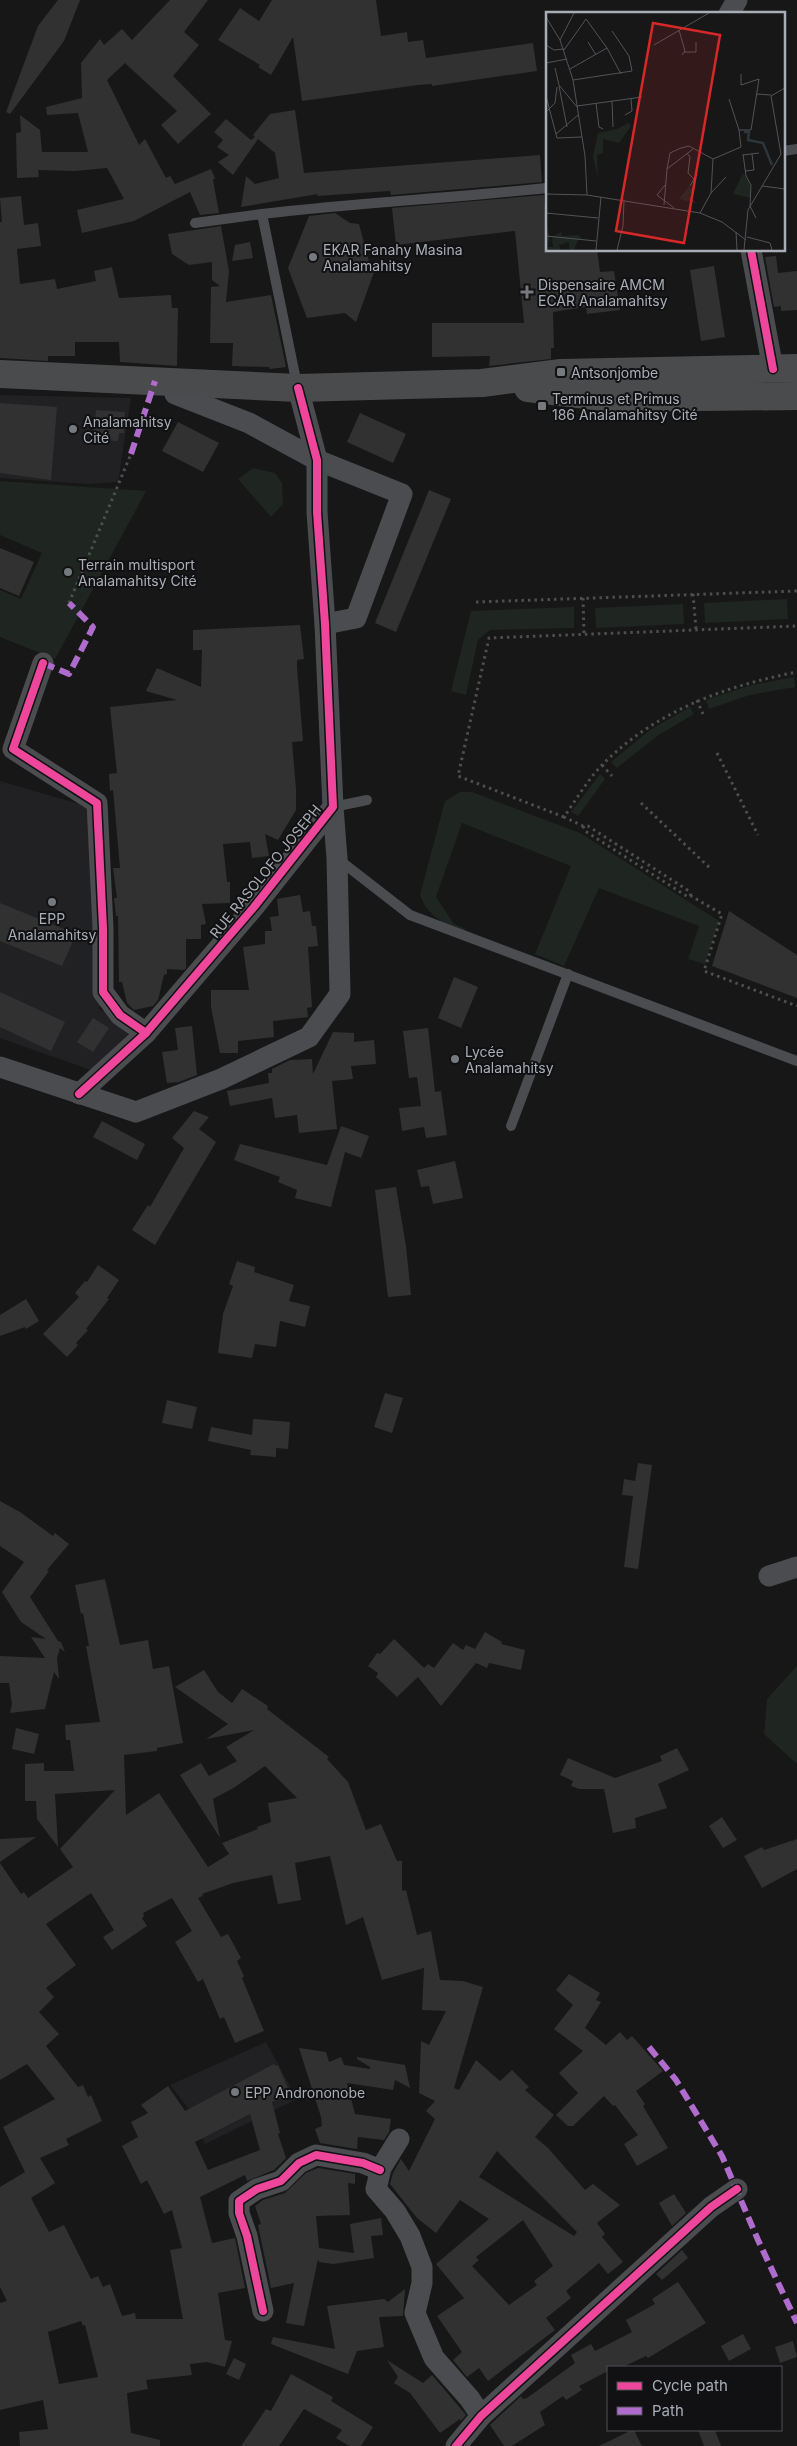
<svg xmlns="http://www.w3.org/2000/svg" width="797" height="2446" viewBox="0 0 797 2446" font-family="Inter,sans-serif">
	<rect width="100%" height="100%" fill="#171717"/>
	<g fill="#212123">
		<path d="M0,395L131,398L118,482L88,484L0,478Z"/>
		<path d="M0,781L103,811V992L99,1009L146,1033L102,1074L0,1038Z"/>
		<path d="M266,2042L297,2099L205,2144L188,2108L170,2085Z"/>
	</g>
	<g fill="#1f2520">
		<path d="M253,468L275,473L282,483L283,504L271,517L238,479Z"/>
		<path d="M0,481L146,491L55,659L0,637V590L21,599L42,553L0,535Z"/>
		<path d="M787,599L788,619L705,623L704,603Z"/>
		<path d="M683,604L684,624L596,628L595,608Z"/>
		<path d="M574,607V628L490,630L478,640L466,695L451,691L471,611Z"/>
		<path d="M794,677L795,687L750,695L709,709L706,700L748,686Z"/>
		<path d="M690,707L694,714L657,736L617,768L611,762L650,730Z"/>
		<path d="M600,774L605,779L578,816L571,812Z"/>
		<path d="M460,792H472L580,833L719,921L705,964L688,959L699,926L599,888L564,966L535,954L571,866L462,823L436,897L454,924L466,929L462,931C443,924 427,915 420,895L445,801Z"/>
		<path d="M797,1666V1764L764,1734L767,1699Z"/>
	</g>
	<g fill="#313132" fill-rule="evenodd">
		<path d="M58,0H80L64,41L10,114L6,112L38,26Z"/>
		<path d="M170,0H208L184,32L199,45L173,76L211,114L178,144L161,125L177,111L125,63L107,80L139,145L145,139L166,178L170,176L175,184L211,169L215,178L213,180L219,213L200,215L190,192L134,221L82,233L77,210L124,199L107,168L75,171L38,170L39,177L17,178L16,133L21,132L20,115L40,130L42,152H88L78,113L47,115L46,107L82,98L81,63L100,39L104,45L122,29L132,40Z"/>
		<path d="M272,0H376L381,36L407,32L408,42L423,40L426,58L533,43L537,71L432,86V84L418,85L302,101L293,37L271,75L258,67L260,65L218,40L240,8L259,21Z"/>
		<path d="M295,110L304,173L540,155L542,182L391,195L390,191L317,196L318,194L241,207L246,176L255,184L279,178L275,153L258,139L233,175L218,162L229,155L217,147L223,140L214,132L226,119L251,140L255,137L253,135L270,114Z"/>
		<path d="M544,195L547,250H597L600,272L614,271L620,310L587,314L586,307L553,312L554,348H551V359L489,366L490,356L432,357V323H524L515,231L396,245L392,208Z"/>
		<path d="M21,196L24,225L38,223L41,246L17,249L20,284L55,279L57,289L96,281L94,271L112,267L119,298L171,295L172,308H178L177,366L120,362L119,342H75V356H48V361L0,358V222H2L0,198Z"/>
		<path d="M335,213L350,223L359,224L370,265L377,264L356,322L345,313L307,318L288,268L309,216Z"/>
		<path d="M221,226L229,271L226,302L271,295L286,367L270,369L269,367L232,366L233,343H210L211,287L220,286L212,280V262L189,265L172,254L168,234Z"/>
		<path d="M250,242L253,258L232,261L235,245Z"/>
		<path d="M776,256L778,273L797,271V310L781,311V306L774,307L765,257Z"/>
		<path d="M714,266L725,337L701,341L690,270Z"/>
		<path d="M0,403L57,407L51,480L0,473Z"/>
		<path d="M96,410L125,412L124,433H119L118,441L99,440L100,432L94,431Z"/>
		<path d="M360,413L406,434L393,463L347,442Z"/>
		<path d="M178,422L219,443L203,472L162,451Z"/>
		<path d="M429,490L451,499L396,632L375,623Z"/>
		<path d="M0,548L34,562L19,596L0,588Z"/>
		<path d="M300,625L304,659L297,660V667L303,741L292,742L296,789V810L278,840L265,834L269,856L252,858L250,842L223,844L227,882H230V903L202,904L206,924L201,925V939H186V968L184,970L167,969V974L164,975L158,1000L153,1006L134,1010L127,1003L122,982H119L118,916H116L114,898H117L113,868H120L113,790L110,791L109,774L117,773L110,707L177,700L146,691L157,668L201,687L202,650H193V630Z"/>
		<path d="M300,895L303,912L310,911L312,926H316L318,946L308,947L312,1007L307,1008L308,1017L273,1021L274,1037L238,1041V1053H220L211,1007V990H249L243,947L265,944V931H272L270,917L279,916L277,899Z"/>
		<path d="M0,903L76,934L62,966L0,941Z"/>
		<path d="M729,911L797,955V998L712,966Z"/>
		<path d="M454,977L478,987L461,1028L438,1018Z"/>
		<path d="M0,992L65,1022L51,1051L0,1027Z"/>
		<path d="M93,1018L109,1028L93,1052L77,1042Z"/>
		<path d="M192,1026L197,1075L179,1082L167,1083L162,1052L178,1050L175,1028Z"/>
		<path d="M428,1028L435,1092L441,1091L447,1135L426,1138L424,1127L402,1131L399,1108L421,1106L417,1077L409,1078L403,1031Z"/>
		<path d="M333,1032L354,1033V1042L374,1040L376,1064L351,1066L353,1079L332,1081L337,1129L299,1133L297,1115L275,1118L272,1098L230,1106L227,1091L269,1083L268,1073H272V1069L290,1060L312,1059L313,1074Z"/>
		<path d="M194,1111L209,1117L199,1129L216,1142L155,1245L132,1230L148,1205L150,1207L184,1148L172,1138Z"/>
		<path d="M102,1121L145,1144L137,1160L93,1137Z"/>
		<path d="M341,1126L369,1136L361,1158L345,1152L331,1207L295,1198L297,1190L278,1182L280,1177L234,1160L240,1144L327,1165Z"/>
		<path d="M455,1161L463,1198L433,1204L429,1186L421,1187L417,1170Z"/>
		<path d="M396,1187L406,1246L411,1295L388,1297L375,1190Z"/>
		<path d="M237,1261L255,1267L254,1272L294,1285L289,1301L310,1306L305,1327L280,1321L276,1347L255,1344L252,1358L218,1353L223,1314L233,1286L229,1284Z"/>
		<path d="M98,1265L119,1280L107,1298L109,1299L86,1329L88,1330L76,1343L78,1345L67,1357L43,1334L79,1297L75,1293L85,1281L87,1282Z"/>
		<path d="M26,1299L39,1321L26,1329L25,1327L0,1336V1315Z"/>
		<path d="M385,1393L403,1398L392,1433L374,1427Z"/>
		<path d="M167,1400L197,1407L192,1429L162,1423Z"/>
		<path d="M253,1419L290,1422L288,1449L276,1448V1457L250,1455L251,1450L208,1441L211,1427L252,1435Z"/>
		<path d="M638,1463L652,1465L638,1569L624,1567L633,1496L622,1495L624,1479L635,1481Z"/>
		<path d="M0,1501L20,1512L53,1536L55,1533L69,1544L47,1570L49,1571L30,1597L58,1641L61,1642L65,1652L60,1648L57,1658L59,1679L54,1672L45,1709L10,1713L12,1704L9,1683H0V1656L45,1658L31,1637L46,1639L21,1622L2,1592L24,1562L0,1546Z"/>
		<path d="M105,1579L120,1645L148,1640L153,1669L169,1666L183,1743L157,1748V1751L124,1755L126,1815L159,1793L208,1867L229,1854L222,1843L258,1829L257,1827L271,1822L268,1803L297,1798L265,1766L235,1787L213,1799L220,1838L180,1775L201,1763L209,1776L237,1761L226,1747L254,1730L206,1739L228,1724L175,1687L204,1670L218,1692L232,1703L242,1689L268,1706L267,1709L329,1757L327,1759L348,1782L366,1830L381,1824L397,1861H402V1891L406,1890L417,1935L431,1931L440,1980L463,1981L483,1987L454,2088L459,2090L476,2060L500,2081L512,2070L529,2087L525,2090L554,2115L535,2137L548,2148L585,2190L593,2184L620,2205L597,2223L605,2234L602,2237L623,2262L608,2274L599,2263L566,2291L571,2298L546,2318L555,2330L488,2381L479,2368L467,2377L453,2360L462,2352L437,2316L464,2298L436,2264L489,2219L460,2200L436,2233L417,2218L390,2184L393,2173L401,2159L409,2171L435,2119L426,2111L435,2101L419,2093L421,2041L429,2045L446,2011L422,2010L424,1968L382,1980L363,1917L346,1925L330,1856L295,1863L301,1900L278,1904L272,1875L233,1883L202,1894L203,1896L198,1898L221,1937L228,1934L241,1958L237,1961L244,1976L242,1978L264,2031L235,2043L224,2017L220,2019L203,1979L198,1982L175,1942L192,1931L172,1898L143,1913L144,1916L142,1918L147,1926L112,1950L103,1937L114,1930L91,1893L46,1924L76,1965L46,1988L54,1997L39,2012L59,2034L46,2046L78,2087L83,2085L88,2097L91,2095L102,2121L66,2139L69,2145L40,2158L55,2183L31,2198L49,2232L64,2225L91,2279L98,2276L103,2287L110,2284L122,2316L135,2313L136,2319H183L170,2250L182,2248L172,2210L164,2214L147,2180L141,2184L122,2146L138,2137L131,2122L148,2113L141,2105L168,2086L185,2111L274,2064L276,2066L278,2065L290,2093L272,2102L280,2133L278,2134L286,2158L274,2170L247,2181L245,2175L200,2197L212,2243L235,2238L245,2288L218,2293L225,2340L232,2341L225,2367L207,2362L190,2364L192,2375L146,2380L148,2389L127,2393L131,2433L160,2440V2446H20L19,2432L48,2429L43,2400L0,2410V2303L7,2301L0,2287V2187L25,2172L3,2127L55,2099L27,2064L0,2080V1863L21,1894L24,1892L28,1898L73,1867L60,1849L115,1790L55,1794L58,1847L37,1819L36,1801H25V1764L44,1763V1771H74L70,1740H66L65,1725L100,1722L86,1646H89L83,1613L81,1614L75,1585ZM250,2114L260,2150L208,2170L195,2142ZM497,2151L577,2232L574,2236L479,2177ZM523,2220L553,2266L534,2281L537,2285L509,2305L472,2266L479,2260L476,2257ZM81,2321L83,2326L85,2325L98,2377L59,2384L48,2332Z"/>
		<path d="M485,1632L502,1642L501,1644L525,1650L521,1670L489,1663L487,1668L476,1663L441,1706L418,1677L397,1697L376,1677L378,1673L368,1666L377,1653L380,1654L394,1639L424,1668L428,1664L434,1668L453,1643L463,1650L466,1645L475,1649Z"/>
		<path d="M16,1728L39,1734L34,1754L12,1749Z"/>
		<path d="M677,1748L689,1770L658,1784L667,1808L635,1818L636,1828L613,1833L604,1789H579L571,1786L573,1781L560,1775L568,1758L615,1778L662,1761L660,1756Z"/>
		<path d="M722,1817L737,1840L723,1848L709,1826Z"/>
		<path d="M36,1837L0,1862V1839Z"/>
		<path d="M797,1839V1869L762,1888L744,1856L762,1847L764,1850Z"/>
		<path d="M569,1974L600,1993L596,2000L601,2002L585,2028L606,2045L620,2032L627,2040L632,2036L663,2071L636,2091L645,2104L643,2106L668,2148L637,2166L624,2144L638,2135L615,2105L613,2106L604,2096L573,2126H568L556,2115L578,2093L559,2073L583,2051L554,2029L573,2005L556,1990Z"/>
		<path d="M299,2048L326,2052L329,2062L341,2057L344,2065L370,2069V2067L357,2059V2057L405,2065L410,2088L395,2080L393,2090L347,2083L355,2114L391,2119L389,2132L384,2140L358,2137L357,2149L320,2143L315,2129L322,2126L321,2117Z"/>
		<path d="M318,2168L355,2174V2184L348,2183L350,2215L316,2216L319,2248L354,2253L350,2224L381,2218L383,2235L371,2236L374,2258L333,2264L319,2262L318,2259L304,2326L286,2323L294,2283L271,2288L258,2225L261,2224L255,2206L263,2200L285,2193L306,2173Z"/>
		<path d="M674,2194L686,2213L672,2226L659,2203Z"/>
		<path d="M682,2250L688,2258L662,2280L656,2274Z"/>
		<path d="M678,2282L706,2323L648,2358L646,2356L623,2367H608V2371L579,2386L582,2390L566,2400L563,2396L540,2412L545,2425L512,2446H504L490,2425L521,2396L523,2399L527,2398L575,2363L571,2355L591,2344L595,2351L632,2332L626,2320L655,2304L652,2299Z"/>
		<path d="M405,2289L403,2316L379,2317L384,2347L357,2351L348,2374L271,2344L273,2337L335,2349L327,2306L384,2299L388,2302Z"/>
		<path d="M743,2334L751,2349L729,2361L721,2346Z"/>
		<path d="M793,2341L797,2357L780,2363L775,2347Z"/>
		<path d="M234,2358L246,2364L239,2380L226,2374Z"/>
		<path d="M387,2360L423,2383L432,2375L466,2415L461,2421L460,2419L440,2433L410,2393L394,2383L398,2377Z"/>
		<path d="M291,2374L333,2397L331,2401L373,2427L361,2446H349L336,2438L342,2430L304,2409L279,2446H241L266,2409L271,2411Z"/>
		<path d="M632,2430H634L642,2446H599Z"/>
		<path d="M698,2430H715L721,2446H704Z"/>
	</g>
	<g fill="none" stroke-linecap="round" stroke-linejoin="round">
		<g stroke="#4d4e50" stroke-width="3" stroke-dasharray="2.5 4" stroke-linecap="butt">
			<path d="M693,594L696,629"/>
			<path d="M583,598L584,634"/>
			<path d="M476,602L797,591"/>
			<path d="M69,603L131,454"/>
			<path d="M697,700L703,714"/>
			<path d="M717,753L758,835"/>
			<path d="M602,765L612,776"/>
			<path d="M641,803L711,869"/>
			<path d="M564,817L458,776L489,638L797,626"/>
			<path d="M583,826L585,831L688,897L691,896L722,914L704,971L797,1006"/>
			<path d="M691,896L689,891L588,826H583L564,817C576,800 588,779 603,764C656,711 725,686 797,672"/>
		</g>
		<g stroke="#4b4c4f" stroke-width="10">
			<path d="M783,151L797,149"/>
			<path d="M262,214C356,203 452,198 547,188"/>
			<path d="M195,223L262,214L297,385"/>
			<path d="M333,807L367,800"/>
			<path d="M338,859L410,915L797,1061"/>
			<path d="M511,1126L568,974"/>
		</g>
		<g stroke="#4b4c4f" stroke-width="21">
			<path d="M729,14L737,0"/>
			<path d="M751,250L773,369"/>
			<path d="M177,382L175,394L249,423L317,460L402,494L356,618L325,624"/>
			<path d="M43,663L13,749L97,803L103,928V992L120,1015L146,1033"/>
			<path d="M0,1067L136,1112L221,1079L309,1037L340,994L337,858L333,807"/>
			<path d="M79,1094L146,1033L254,907L333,807L325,624L317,512V460L298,388"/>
			<path d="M769,1576L797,1567"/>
			<path d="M399,2139L381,2168L376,2189L395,2211L410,2236L422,2267V2283L415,2313L434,2358L470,2399L481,2416"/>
			<path d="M263,2311L247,2236L239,2213V2201L257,2189L281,2181L299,2163L316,2155L363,2163L380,2170"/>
			<path d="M456,2446L481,2416L711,2207L737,2189"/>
		</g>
		<g stroke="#4a4b4d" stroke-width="28">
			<path d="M0,374L298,388L482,383L561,373L797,368"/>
			<path d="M528,388L612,398L797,396"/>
		</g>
		<g stroke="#b06ccc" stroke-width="6" stroke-dasharray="12 6" stroke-linecap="butt">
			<path d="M131,454L155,381"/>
			<path d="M43,663L69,674L93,627L69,603"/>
			<path d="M649,2047L676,2080L722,2156L758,2240L797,2323"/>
		</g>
		<defs>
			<g id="cycleway">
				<path d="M751,250L773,369"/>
				<path d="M43,663L13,749L97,803L103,928V992L120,1015L146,1033"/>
				<path d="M79,1094L146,1033L254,907L333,807L325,624L317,512V460L298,388"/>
				<path d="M263,2311L247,2236L239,2213V2201L257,2189L281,2181L299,2163L316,2155L363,2163L380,2170"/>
				<path d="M456,2446L481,2416L711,2207L737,2189"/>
			</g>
		</defs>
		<use href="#cycleway" stroke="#111113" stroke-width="11"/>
		<use href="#cycleway" stroke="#ed469a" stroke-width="8"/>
	</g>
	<g fill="#76797e" stroke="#111113" stroke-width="2">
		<circle cx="313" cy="257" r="5"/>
		<path d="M524.5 284.5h5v5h5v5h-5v5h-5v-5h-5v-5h5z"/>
		<rect x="556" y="367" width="10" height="10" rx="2.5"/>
		<rect x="537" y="401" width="10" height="10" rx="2.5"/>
		<circle cx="73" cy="429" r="5"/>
		<circle cx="68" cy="572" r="5"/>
		<circle cx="52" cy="902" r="5"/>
		<circle cx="455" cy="1059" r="5"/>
		<circle cx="235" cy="2092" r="5"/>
	</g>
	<g text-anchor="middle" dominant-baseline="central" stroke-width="4" stroke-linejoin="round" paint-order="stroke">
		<g font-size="14" fill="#a9aeb6" stroke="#111113" text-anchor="start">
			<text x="323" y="249">EKAR Fanahy Masina<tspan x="323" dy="16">Analamahitsy</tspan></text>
			<text x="538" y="284">Dispensaire AMCM<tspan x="538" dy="16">ECAR Analamahitsy</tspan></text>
			<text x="571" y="372">Antsonjombe</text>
			<text x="552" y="398">Terminus et Primus<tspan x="552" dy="16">186 Analamahitsy Cité</tspan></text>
			<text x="83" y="421">Analamahitsy<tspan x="83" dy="16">Cité</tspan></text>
			<text x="78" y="564">Terrain multisport<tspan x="78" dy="16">Analamahitsy Cité</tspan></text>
			<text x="52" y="918" text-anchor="middle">EPP<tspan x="52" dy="16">Analamahitsy</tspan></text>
			<text x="465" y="1051">Lycée<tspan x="465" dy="16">Analamahitsy</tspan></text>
			<text x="245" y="2092">EPP Andrononobe</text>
		</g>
		<g font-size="14" fill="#a9aeb6" stroke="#111113">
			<text transform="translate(265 871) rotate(-51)">RUE RASOLOFO JOSEPH</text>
		</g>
	</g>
	<g transform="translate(546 12)">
		<rect width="239" height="239" fill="#171717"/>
		<path d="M82,111L85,114L73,131L57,127V141L51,143L52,166L47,144L52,121L71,117ZM197,161L204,172L205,186L187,182ZM143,174L149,178L143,183L150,191L133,187ZM1,216L4,225L1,235H7L6,225L15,220L16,224L32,223L36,226L32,228L28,238H23V230L13,233L15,238H0Z" fill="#1f2520"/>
		<path fill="none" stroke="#2e363b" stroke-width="2.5" d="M198,120H203L202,128L217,131L226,153"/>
		<path fill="none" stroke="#515357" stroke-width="1" d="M0,5L14,28L27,68L39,144L41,183M133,18L139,39L136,43M14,28L28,1M42,30L50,43M0,33L8,38L18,37M108,33L163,1M18,38L40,7L61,36M138,40H150V30M0,51L21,47M9,56L13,73L31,95M24,57L61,36L75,62M27,68L86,59L83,44L66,19M13,74L21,115M210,82L225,83M0,84L11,126L36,125M183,87L193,118H205L213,67L195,73V62M66,89L67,115M50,91L53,115L57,117M31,94L96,85M0,100L9,91L11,75M79,103L86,99L85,87M10,122L32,103M141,141L144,145L142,161L148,167L144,174M197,142L200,164L205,173L204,194L210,206M197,143L213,141M167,147L195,135L193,118M121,157L124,141L135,136L143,134L167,147L165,181L154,201M199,159L208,158L206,142M119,173L111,183L128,196M216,174L239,177M165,181L180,165M0,182L41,183L154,201L176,210L200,228M118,193L121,157L147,137M0,201L52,206M190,220L191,238M0,224L50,229M201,225L224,231L226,238M50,238L55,185M71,238L77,214L78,188M198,238L202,198L235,142L225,84L239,76"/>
		<path fill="#d62828" fill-opacity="0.15" stroke="#d62828" stroke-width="2.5" d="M107,11L174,23L138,231L70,219Z"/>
		<rect width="239" height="239" fill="none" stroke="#a9aeb6" stroke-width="2.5"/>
	</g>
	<rect x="607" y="2366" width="175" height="65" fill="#111113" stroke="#4e5054"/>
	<rect x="617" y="2382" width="25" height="8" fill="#ed469a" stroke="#4e5054"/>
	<text x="652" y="2391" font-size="15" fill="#a9aeb6">Cycle path</text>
	<rect x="617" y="2407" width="25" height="8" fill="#b06ccc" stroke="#4e5054"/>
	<text x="652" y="2416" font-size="15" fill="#a9aeb6">Path</text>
</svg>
